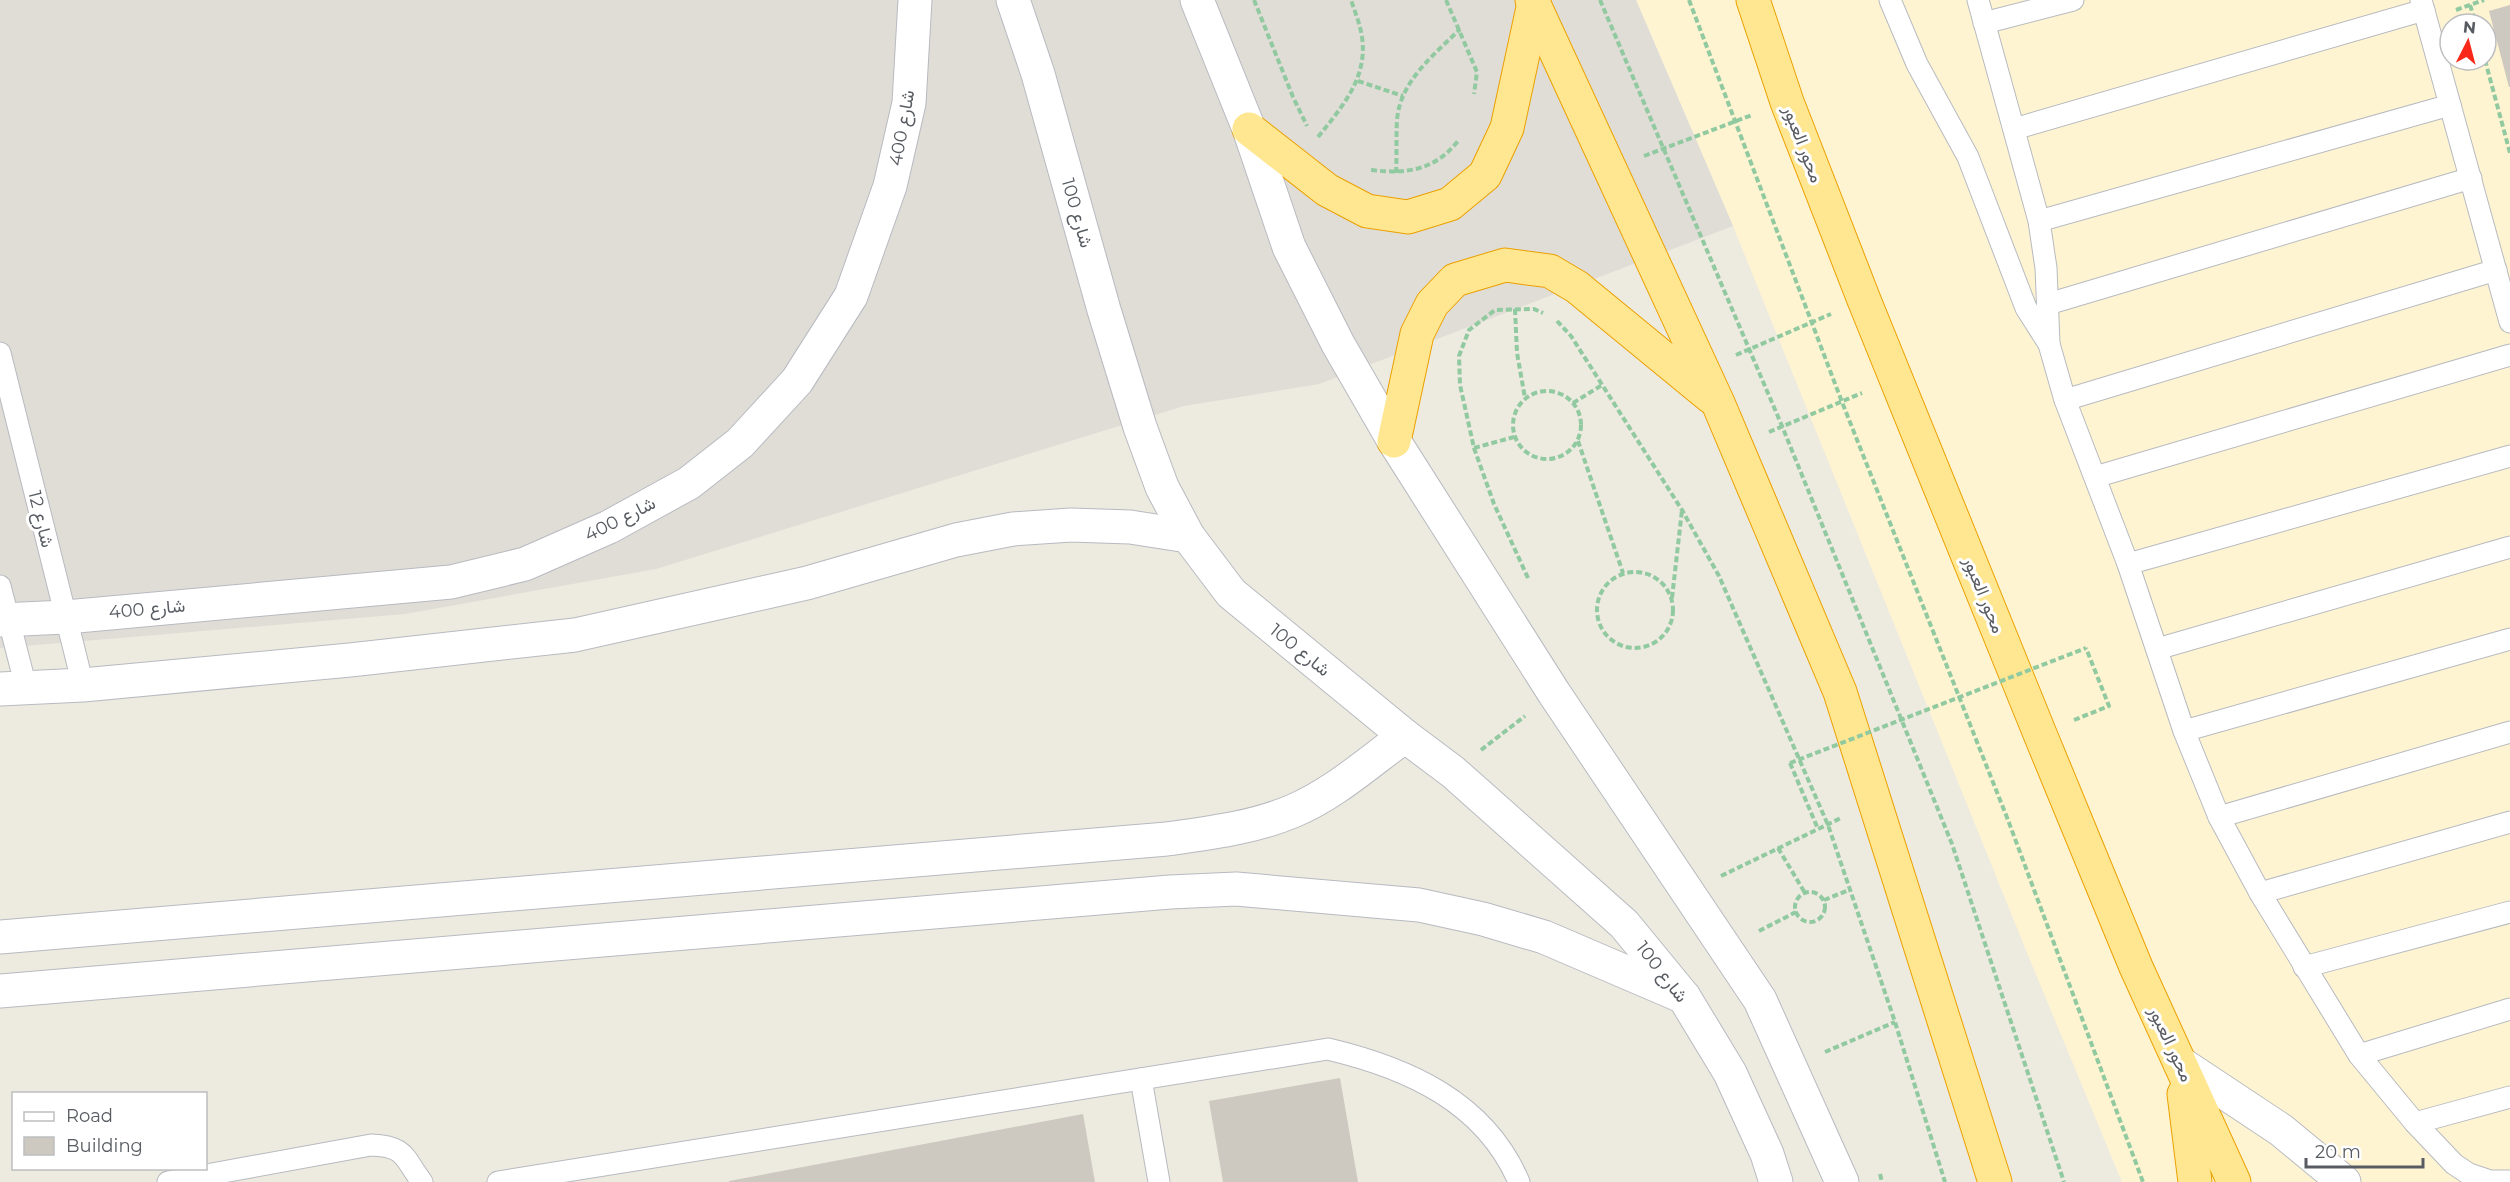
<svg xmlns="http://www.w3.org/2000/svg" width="2510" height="1182" viewBox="0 0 2510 1182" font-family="Montserrat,Vazirmatn,sans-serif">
	<rect width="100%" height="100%" fill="#edeadf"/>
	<path fill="#fff4d1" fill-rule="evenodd" d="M1636,0H2510V1182H2122L2030,960L1733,226ZM2450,24H2486V60H2450Z"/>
	<path fill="#e0ddd7" d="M0,0H1636L1733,226L1319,384L1184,406L656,569L405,614L0,648Z"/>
	<g fill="#cdc8c0">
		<path d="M2510,5V87H2509L2489,11Z"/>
		<path d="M1340,1078L1358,1182H1223L1209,1101Z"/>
		<path d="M1083,1114L1095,1182H729V1181Z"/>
	</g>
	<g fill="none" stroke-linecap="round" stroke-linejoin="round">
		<defs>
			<g id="service">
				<path d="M1890,0L1917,64L1968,157L2026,308L2049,344"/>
				<path d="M1978,0L2039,221L2046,268L2049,344L2065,400L2128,564L2184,731L2219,817L2260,893L2359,1055L2415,1123L2454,1164L2469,1174L2490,1181H2510"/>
				<path d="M2421,0L2510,322"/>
				<path d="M1984,23L2073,0"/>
				<path d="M2014,129L2424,10"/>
				<path d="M2039,221L2450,105"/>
				<path d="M2048,304L2471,178"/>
				<path d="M0,353L83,685"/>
				<path d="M2065,400L2496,270"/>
				<path d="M2095,477L2510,355"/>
				<path d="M2128,564L2510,456"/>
				<path d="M0,586L26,687"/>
				<path d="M2157,649L2510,547"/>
				<path d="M2184,731L2510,639"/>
				<path d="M2219,817L2510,732"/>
				<path d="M2260,893L2510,822"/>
				<path d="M2304,967L2510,912"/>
				<path d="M2359,1055L2510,1009"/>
				<path d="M1141,1079L1159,1182"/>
				<path d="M2415,1123L2510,1097"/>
				<path d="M168,1182L371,1145C407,1146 404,1159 422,1182"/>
				<path d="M498,1182L1328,1049C1408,1068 1485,1102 1519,1182"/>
			</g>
			<g id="tertiary">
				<path d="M1013,0L1038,74L1104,310L1140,427L1162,487L1188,536L1231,593L1405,736L1453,772L1624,924L1684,997L1730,1073L1767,1154L1776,1182"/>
				<path d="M1197,0L1249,129L1289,247L1338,344L1394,441L1554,693L1760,1000L1842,1182"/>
				<path d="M0,620L66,617L451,582L525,564L609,527L689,483L740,443L797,381L851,296L890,186L909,103L915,0"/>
				<path d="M0,689L83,685L350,660L575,635L807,583L956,540L1013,529L1071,525L1130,527L1188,536"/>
				<path d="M0,937L1167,839C1209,833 1253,828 1293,811C1334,794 1370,761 1405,736"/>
				<path d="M0,991L1170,892L1236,889L1419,905L1483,919L1544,937L1684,997"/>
				<path d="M2180,1063L2281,1130L2344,1182"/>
			</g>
			<g id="trunk">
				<path d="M1532,0L1718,403L1840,692L1995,1182"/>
				<path d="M1753,0L1787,102L1864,300L2040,734L2136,967L2234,1182"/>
				<path d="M1249,129L1327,190L1367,211L1408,217L1450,204L1485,175L1507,128L1534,3"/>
				<path d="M1394,441L1417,334L1432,304L1455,280L1505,265L1550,271L1577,287L1711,397"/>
				<path d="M2184,1094L2195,1182"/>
			</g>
		</defs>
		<use href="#service" stroke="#b7bac0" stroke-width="23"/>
		<use href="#tertiary" stroke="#b7bac0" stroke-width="35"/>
		<use href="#trunk" stroke="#eba000" stroke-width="35"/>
		<g stroke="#91c9a0" stroke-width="4" stroke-dasharray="6 3" stroke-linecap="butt">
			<path d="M1254,0L1293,97L1307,126"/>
			<path d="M1446,0L1477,72L1474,94"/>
			<path d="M1600,0L1782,426L1952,844L2064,1182"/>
			<path d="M1689,0L1842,402L2008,820L2143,1182"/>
			<path d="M2470,5L2476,24"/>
			<path d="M2456,10L2484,0"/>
			<path d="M2485,60L2510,153"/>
			<path d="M1358,81L1403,96"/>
			<path d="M1318,137C1342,107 1368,78 1362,37C1360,24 1355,12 1351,0"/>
			<path d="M1644,156L1752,115"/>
			<path d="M1371,170C1406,174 1434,171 1458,141"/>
			<path d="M1396,173C1397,155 1396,138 1397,120C1400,81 1434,55 1460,29"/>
			<path d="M1515,309L1517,353L1525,398"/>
			<path d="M1557,321L1571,336L1682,510L1719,576L1828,825L1895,1022L1945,1182"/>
			<path d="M1736,355L1831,314"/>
			<circle cx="1547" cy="425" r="34"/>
			<path d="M1573,403L1602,385"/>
			<path d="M1769,432L1862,393"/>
			<path d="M1578,441L1623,573"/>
			<path d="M1474,448L1514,437"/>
			<circle cx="1635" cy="610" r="38"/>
			<path d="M1528,578L1494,504L1474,448L1460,385L1459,356L1469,330L1495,310L1534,309L1543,313"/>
			<path d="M1672,598L1682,510"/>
			<path d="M2074,720L2109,706L2086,648"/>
			<path d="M1481,750L1525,716"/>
			<path d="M1790,763L1818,829"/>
			<path d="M1778,848L1805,893"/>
			<path d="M1721,876L1841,818"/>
			<circle cx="1810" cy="907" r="15"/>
			<path d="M1824,900L1849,890"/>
			<path d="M1759,931L1796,912"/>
			<path d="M1825,1052L1895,1022"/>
			<path d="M1880,1174L1882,1182"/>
		</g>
		<use href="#service" stroke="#fff" stroke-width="21"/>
		<use href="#tertiary" stroke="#fff" stroke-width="33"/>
		<use href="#trunk" stroke="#ffe792" stroke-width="33"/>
		<path stroke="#91c9a0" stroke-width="4" stroke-dasharray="6 3" stroke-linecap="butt" d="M1790,763L2086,648"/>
	</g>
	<g text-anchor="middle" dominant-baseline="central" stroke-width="6" stroke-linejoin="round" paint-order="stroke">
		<g font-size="18" fill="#585c62" stroke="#fff">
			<text transform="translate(902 128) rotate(-80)">شارع 400</text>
			<text transform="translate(1803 144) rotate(69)">محور العبور</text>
			<text transform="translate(1077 213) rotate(74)">شارع 100</text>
			<text transform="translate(41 519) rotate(76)">شارع 12</text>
			<text transform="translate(620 519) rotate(-27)">شارع 400</text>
			<text transform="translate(1984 595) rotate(68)">محور العبور</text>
			<text transform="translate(147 609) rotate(-5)">شارع 400</text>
			<text transform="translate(1300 650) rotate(39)">شارع 100</text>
			<text transform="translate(1662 972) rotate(52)">شارع 100</text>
			<text transform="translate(2171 1044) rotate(65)">محور العبور</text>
		</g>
	</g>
	<rect x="12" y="1092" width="195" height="78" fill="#ffffff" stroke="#bcbec0" stroke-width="1.5"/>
	<rect x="24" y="1112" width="30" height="9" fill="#ffffff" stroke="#bcbec0" stroke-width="1.5"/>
	<text x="66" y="1122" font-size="18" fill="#585c62">Road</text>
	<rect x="24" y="1137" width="30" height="18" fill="#cdc8c0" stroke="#bcbec0" stroke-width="1.5"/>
	<text x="66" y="1152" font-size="18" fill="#585c62">Building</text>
	<g transform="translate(2468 42) rotate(6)"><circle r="28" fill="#ffffff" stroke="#bcbec0" stroke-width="1.5"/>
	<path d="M0-4.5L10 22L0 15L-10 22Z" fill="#f92818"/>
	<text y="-9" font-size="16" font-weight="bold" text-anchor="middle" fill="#585c62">N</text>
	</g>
	<path d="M2306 1158v9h117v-9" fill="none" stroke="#585c62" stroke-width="3"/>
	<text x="2315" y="1158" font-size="18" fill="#585c62" stroke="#ffffff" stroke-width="4.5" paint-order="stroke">20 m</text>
</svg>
